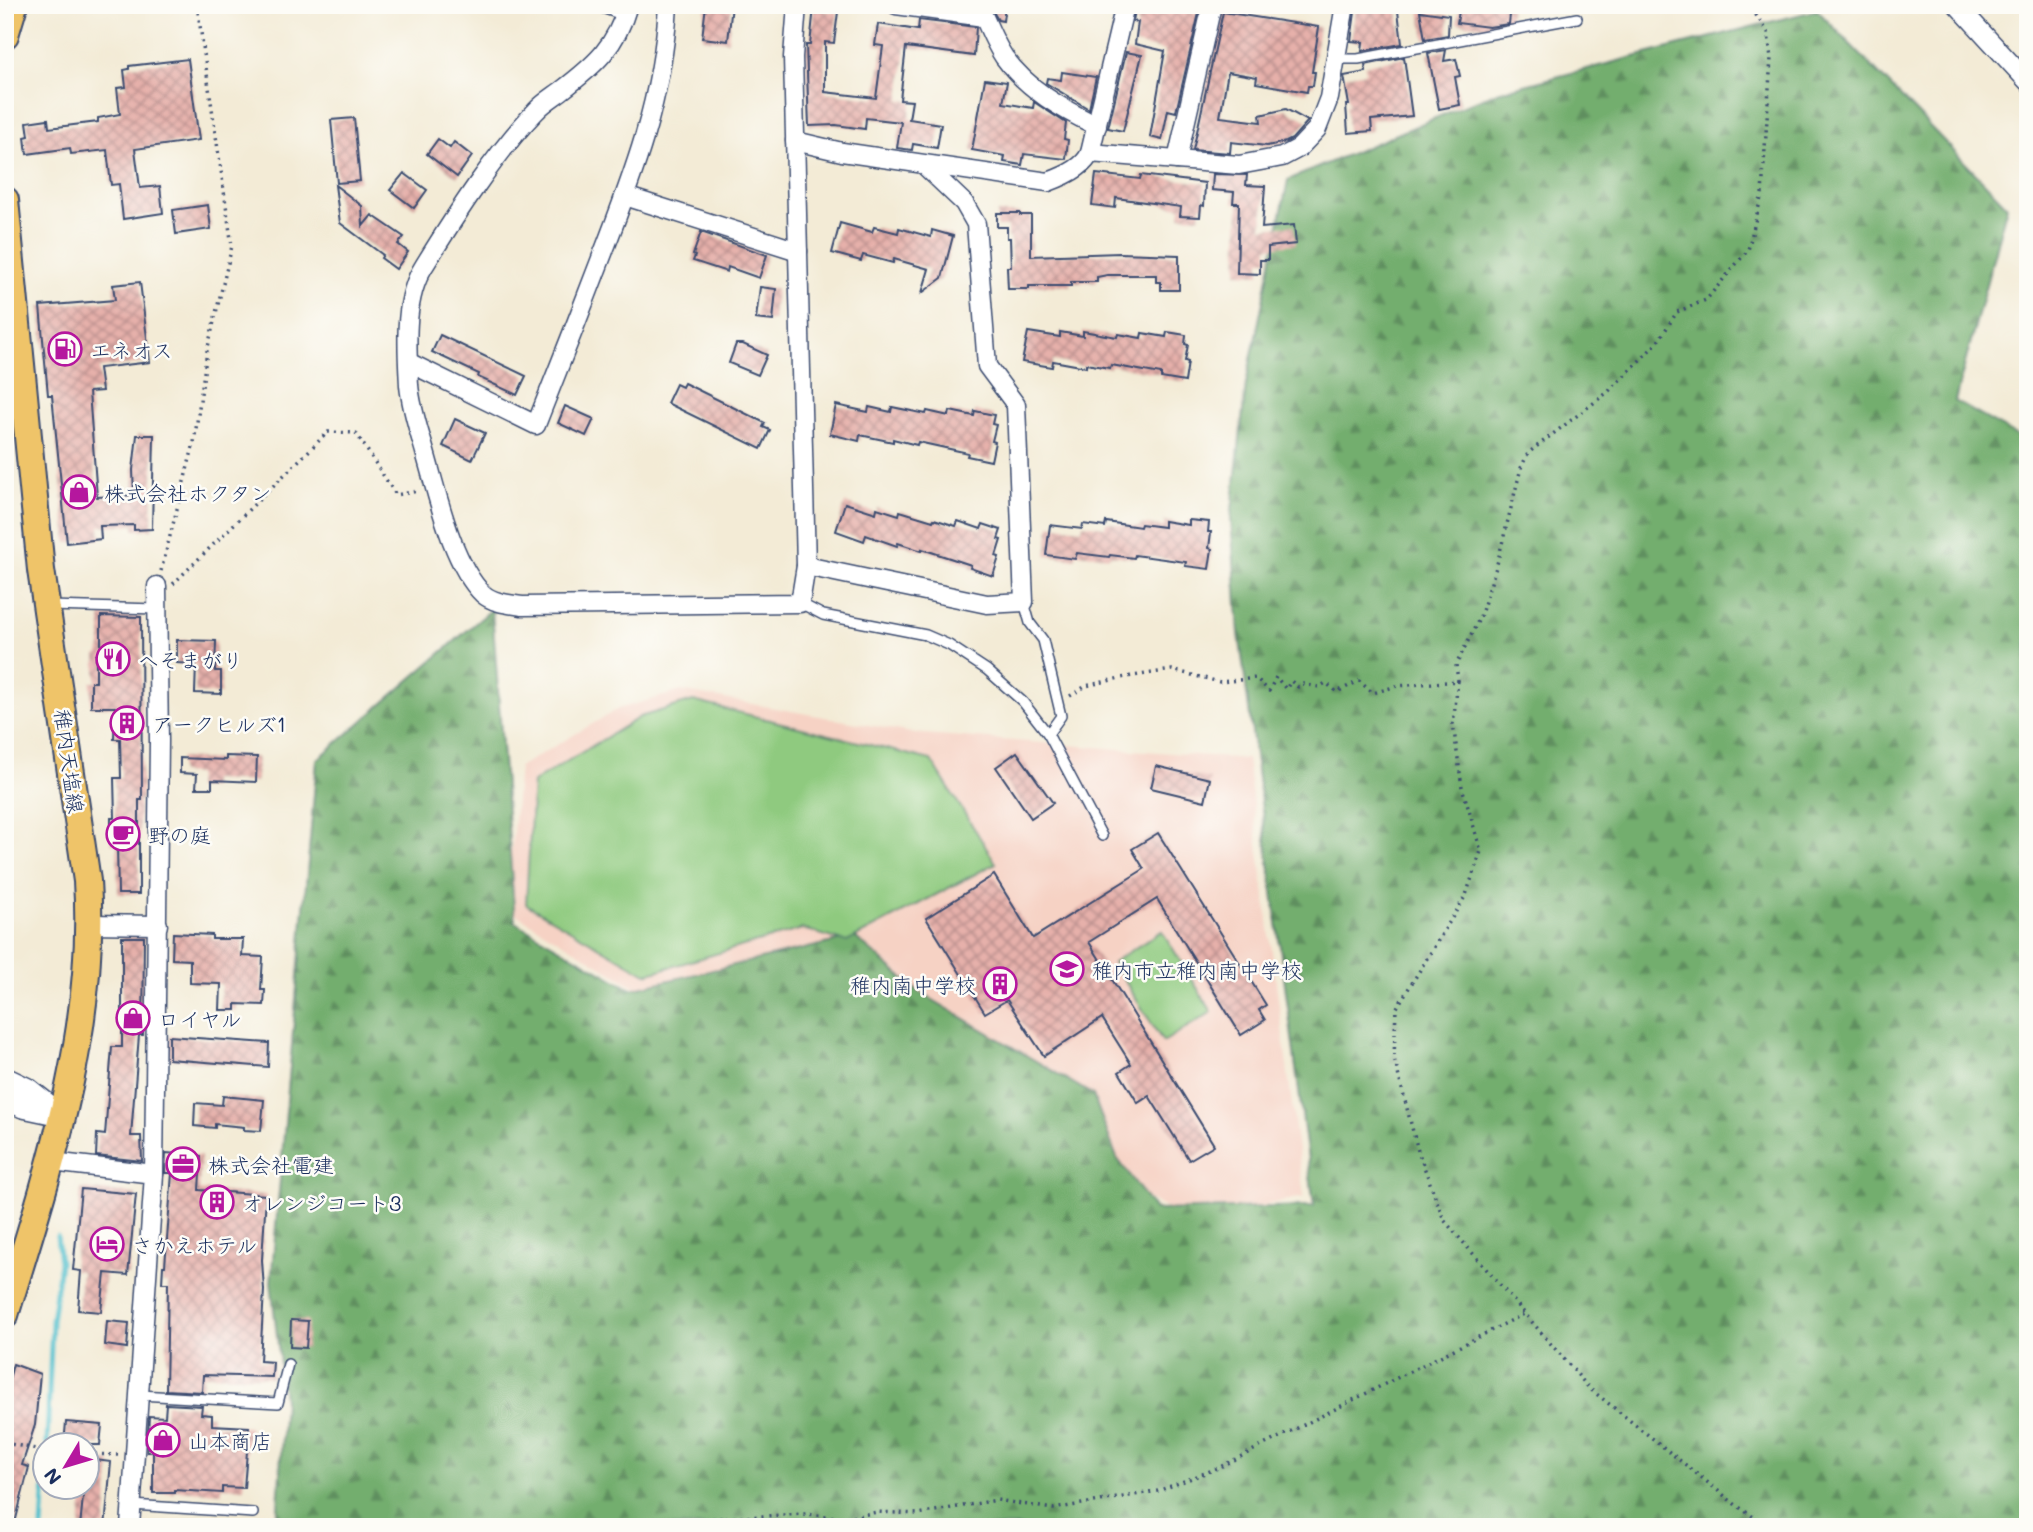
<svg xmlns="http://www.w3.org/2000/svg" width="2033" height="1532" viewBox="0 0 2033 1532" font-family="Mali,'Klee One',sans-serif">
	<defs>
		<pattern id="forest-firs" width="22" height="20" patternUnits="userSpaceOnUse" patternTransform="scale(1.75)"><rect width="22" height="20" fill="#73ae6e"/><path d="M5 1l3.5 6h-7zM16 11l3.5 6h-7z" fill="#5e8e5e"/></pattern>
		<pattern id="building-cross-hatch" width="8" height="8" patternUnits="userSpaceOnUse" patternTransform="scale(1.75)"><rect width="8" height="8" fill="#e6b0aa"/><path d="M0 0l8 8M0 8l8-8" fill="none" stroke="#ba908e"/></pattern>
	</defs>
	<rect width="100%" height="100%" fill="#fdfcf7"/>
	<filter id="ink" filterUnits="userSpaceOnUse"><feTurbulence type="fractalNoise" baseFrequency=".0143" numOctaves="2"/><feDisplacementMap in="SourceGraphic" scale="14" xChannelSelector="R" yChannelSelector="G"/><feConvolveMatrix kernelMatrix="1 2 1 2 8 2 1 2 1" color-interpolation-filters="sRGB"/></filter>
	<filter id="wash" filterUnits="userSpaceOnUse"><feTurbulence type="fractalNoise" baseFrequency=".00686" numOctaves="4" result="noise"/><feDisplacementMap in="SourceGraphic" scale="28" xChannelSelector="R" yChannelSelector="G"/><feGaussianBlur stdDeviation="1.57" result="paint"/><feColorMatrix in="noise" values="0 0 0 0 0 0 0 0 0 0 0 0 0 0 0 0 0 1.4 0 .05"/><feComposite in="paint" operator="in"/></filter>
	<g filter="url(#wash)">
		<rect width="100%" height="100%" fill="#f3ebd6"/>
		<path fill="#f6d2c4" d="M681,691L912,733L1247,759L1304,1197L1187,1220L1099,1171L640,990L506,908L519,767L618,709Z"/>
		<path fill="url(#forest-firs)" stroke="#476e66" stroke-width="2" d="M1817,10L2007,206L1955,401L2028,442V1527H277L284,1400L271,1282L317,760L492,609L515,922L631,989L855,937L918,991L1093,1095L1117,1158L1155,1210L1314,1206L1239,633L1231,519L1246,384L1288,180L1497,92Z"/>
		<g fill="#8fca7f" stroke="#557c6e" stroke-width="2">
			<path d="M693,701L931,760L996,863L847,942L802,929L646,974L526,904L533,782L640,717Z"/>
			<path d="M1162,931L1212,1012L1163,1042L1113,962Z"/>
		</g>
		<g fill="none" stroke-linecap="round" stroke-linejoin="round">
			<g stroke="#55c1ce" stroke-width="5">
				<path d="M47,1444L52,1321L60,1263L57,1236"/>
				<path d="M42,1527L46,1465"/>
			</g>
		</g>
		<g id="blocks">
			<g fill="url(#building-cross-hatch)">
				<path d="M706,5H732L728,41L702,38Z"/>
				<path d="M982,5H1005L1003,21L998,20L991,8Z"/>
				<path d="M1136,5L1170,13L1171,8L1199,13L1176,112L1168,110L1162,140L1150,137L1165,51L1135,44L1138,22L1133,21Z"/>
				<path d="M1356,5H1372L1371,8L1398,11L1402,44L1362,51L1363,42L1351,41Z"/>
				<path d="M1460,5H1511L1509,24L1489,27L1457,23Z"/>
				<path d="M814,7H824V11L838,12L834,43L825,42V92L876,98L883,46L875,45L878,24L918,30L919,20L976,27L974,56L906,47L900,100L912,101L909,119L941,124L937,148L913,144L912,150L897,148L901,122L866,118L865,129L836,125L809,126L806,45H810Z"/>
				<path d="M1420,11L1449,15L1448,35L1425,39Z"/>
				<path d="M1223,12L1319,27L1312,72H1315L1313,86H1308L1307,92L1256,83L1257,77L1228,72L1220,117L1261,122L1260,115L1286,109L1308,121L1292,139L1286,142L1267,146L1231,142L1230,153L1193,150Z"/>
				<path d="M1446,50L1444,61L1456,59L1460,76L1455,77L1460,105L1439,109L1428,53Z"/>
				<path d="M1126,52L1142,55L1123,131L1108,128Z"/>
				<path d="M1404,57L1412,116L1371,120L1372,131L1348,133L1346,105H1349L1344,76L1366,72L1365,65Z"/>
				<path d="M188,59L199,140L135,149L140,188L160,186L163,213L123,219L119,184L111,185L107,150L71,154L70,148L27,154L25,137L29,136L27,122L48,119L49,128L98,122V118L120,114L117,88L126,87L124,70L129,69V66Z"/>
				<path d="M1062,72L1096,77L1089,109L1046,83L1047,78L1061,80Z"/>
				<path d="M985,79L1007,82L1003,103L1033,108L1034,102L1066,123L1064,139L1068,140L1066,159L1024,154L1022,165L1004,162L1005,156L972,150Z"/>
				<path d="M354,118L360,181L337,183L331,120Z"/>
				<path d="M438,139L450,148L454,142L472,156L457,177L427,154Z"/>
				<path d="M404,173L427,190L414,208L390,190Z"/>
				<path d="M1096,174L1140,179L1141,175L1205,183L1204,206L1201,205L1200,217L1180,216L1181,207L1116,198L1115,208L1092,205Z"/>
				<path d="M1213,174L1247,175L1246,185L1265,186L1262,228L1294,225L1296,244L1268,247V260H1260V274L1237,273L1239,203H1233L1234,192L1212,190Z"/>
				<path d="M335,185L362,206L363,226L372,215L404,237L398,244L408,252L396,269L381,258L383,255L340,223Z"/>
				<path d="M208,205L211,229L176,234L173,210Z"/>
				<path d="M997,213H1020V215H1031V256L1120,253L1179,255V290H1161V282H1156V275H1107L1097,277V282H1071V286H1029V289H1008L1007,267H1011L1010,238H1007V227H997Z"/>
				<path d="M840,223L872,232L874,227L898,233L899,228L931,237L932,230L953,236L942,278L922,293L929,269L894,259L893,263L863,255L861,261L832,253Z"/>
				<path d="M701,232L767,255L759,278L728,267L727,272L693,261L695,256L693,255Z"/>
				<path d="M140,282L150,362L99,368L102,391L89,392L97,497L134,495L133,470L137,435H154L152,529L134,530V525L100,526L101,539L67,543L52,395H48L40,306L115,300L113,285Z"/>
				<path d="M760,287L776,289L773,321L756,319Z"/>
				<path d="M1083,331L1117,337L1118,334L1141,338L1142,333L1166,337L1167,332L1186,335L1185,344L1188,345L1185,361L1188,362L1185,382L1161,378V374L1111,365L1110,368L1086,364V367L1053,361L1052,367L1022,362L1028,332L1060,337V332L1083,336Z"/>
				<path d="M440,335L526,376L517,395L478,377L479,374L432,352Z"/>
				<path d="M736,344H743L767,355L758,375L729,363Z"/>
				<path d="M684,383L765,423L763,427L770,430L761,449L667,403L676,384L682,387Z"/>
				<path d="M836,405L868,412L869,407L891,412L892,407L926,414L927,411L949,416L950,411L974,416L975,411L994,415L992,424L996,425L992,441L995,442L991,461L967,456L968,453L918,442L917,445L893,439V442L860,435L859,441L830,434Z"/>
				<path d="M565,406L594,419L586,436L558,423Z"/>
				<path d="M455,419L485,433L472,460L443,446Z"/>
				<path d="M845,503L876,513L877,508L899,515L900,511L933,521L934,519L956,526L958,521L981,529L983,524L1001,530L998,539L1001,540L996,556L999,557L993,576L970,568L971,565L922,549V551L898,543L897,546L866,535L864,541L836,531Z"/>
				<path d="M1189,520L1209,522L1208,532H1211L1209,548L1212,549L1209,569L1185,566L1186,562L1135,555L1134,558L1110,555L1109,557L1077,553L1075,559L1046,555L1050,525L1082,529L1083,524L1105,527L1106,522L1140,527L1141,524L1164,527V521L1189,525Z"/>
				<path d="M101,616L141,617L142,800H139V894H118L117,844H111V818H115L114,778H121L120,739H114L115,707H91V682H96V655L99,654L101,646Z"/>
				<path d="M177,640L216,641L215,671H221V694L195,693L196,664L177,663Z"/>
				<path d="M1017,752L1053,803L1031,818L996,767Z"/>
				<path d="M226,756L257,757L256,782L212,780V788H196L197,774L180,773V758L226,760Z"/>
				<path d="M1156,766L1210,779L1205,801L1151,788Z"/>
				<path d="M1158,833L1266,1005L1259,1010L1265,1020L1241,1035L1157,899L1089,942L1214,1145L1189,1160L1149,1096L1138,1103L1119,1072L1131,1064L1102,1018L1044,1056L1007,1000L985,1013L926,918L994,875L1033,938L1144,869L1132,849Z"/>
				<path d="M173,933L212,935V939H243L242,956L263,957L261,990H265L264,1005L236,1004V1010H220L221,984L190,983V960L172,959Z"/>
				<path d="M122,937H144L143,1035H139L131,1136H141L142,1161L96,1156L97,1134L105,1135L112,1047H122Z"/>
				<path d="M169,1036L269,1043L268,1067L169,1059Z"/>
				<path d="M223,1096L264,1100L261,1131L244,1130V1127L215,1124V1128L194,1126L195,1103L222,1105Z"/>
				<path d="M166,1153L201,1156L199,1190L266,1195L262,1260L264,1290L260,1361L273,1362L272,1377L203,1375L202,1392L166,1390L168,1283H162L163,1266H165L172,1173H165Z"/>
				<path d="M81,1189L136,1194L128,1275L105,1273L101,1312L78,1310L81,1271L73,1270Z"/>
				<path d="M291,1320L308,1321L306,1348L290,1347Z"/>
				<path d="M107,1321L129,1323L127,1348L105,1345Z"/>
				<path d="M13,1364L40,1374L35,1425L22,1465L29,1467L14,1527H5V1395Z"/>
				<path d="M166,1404L202,1406L201,1414L212,1415V1425L249,1427L244,1488L222,1487V1493L175,1490V1493H153V1452H147L149,1416L165,1417Z"/>
				<path d="M66,1422L102,1425L100,1445H64Z"/>
				<path d="M88,1459L111,1462L105,1527H80L84,1487H88Z"/>
			</g>
		</g>
	</g>
	<g filter="url(#ink)">
		<use href="#blocks" fill-opacity="0" stroke="#3b4b70" stroke-width="2"/>
		<g fill="none" stroke-linecap="round" stroke-linejoin="round">
			<defs>
				<g id="service">
					<path d="M594,5L625,16"/>
					<path d="M1335,59H1358L1577,18"/>
					<path d="M1024,602L1030,623L1043,640L1061,716L1048,734"/>
					<path d="M800,603L823,615L926,635L949,645L987,670L1023,702L1048,734L1102,836"/>
					<path d="M50,606L157,609"/>
					<path d="M140,1395L278,1403L288,1364"/>
					<path d="M132,1505L253,1513"/>
				</g>
				<g id="minor">
					<path d="M628,5C616,47 595,65 561,91C553,97 543,103 536,111C496,152 455,216 424,266C403,299 407,347 409,385C411,408 419,431 425,452C437,493 452,564 483,594C493,603 509,604 522,606L800,603L806,566L793,57L797,5"/>
					<path d="M896,5L984,17C990,30 996,45 1004,57C1028,90 1062,109 1097,126"/>
					<path d="M1957,5L2028,82"/>
					<path d="M795,141L842,152L1048,182C1062,177 1084,168 1090,153L1239,165L1282,157L1299,148L1317,129L1329,98L1345,5"/>
					<path d="M1090,153L1125,5"/>
					<path d="M1177,160L1212,5"/>
					<path d="M625,196L798,251"/>
					<path d="M410,363L536,425C558,370 579,316 600,261C633,176 663,98 668,5"/>
					<path d="M806,566L987,604L1024,602L1016,405L987,366L976,224L964,203L924,165"/>
					<path d="M90,924L158,925"/>
					<path d="M52,1162L154,1174"/>
					<path d="M130,1527L154,1174L159,741L157,586"/>
				</g>
				<g id="tertiary">
					<path d="M5,1078L28,1089L61,1115"/>
					<path d="M5,1098L23,1107L56,1114"/>
				</g>
				<g id="primary">
					<path d="M5,35L14,5"/>
					<path d="M5,200L41,570L87,881C97,1029 48,1175 5,1315"/>
				</g>
			</defs>
			<use href="#service" stroke="#3b4b70" stroke-width="12"/>
			<use href="#minor" stroke="#3b4b70" stroke-width="21"/>
			<use href="#tertiary" stroke="#3b4b70" stroke-width="24"/>
			<use href="#primary" stroke="#3b4b70" stroke-width="30"/>
			<g stroke="#3b4b70" stroke-width="3.5" stroke-dasharray="2 5" stroke-linecap="butt">
				<path d="M161,571L194,443L207,351L232,246L197,5"/>
				<path d="M173,584L328,432L356,433L396,495L418,491"/>
				<path d="M1458,681L1456,665L1480,617L1497,564L1521,468L1528,453L1608,392L1657,343L1677,312L1706,300L1748,250L1762,194L1771,58L1768,32L1749,5"/>
				<path d="M1070,696L1086,686L1120,678L1172,670L1220,682L1256,678L1269,691L1276,677L1286,689L1291,681L1298,687L1303,684L1319,687L1326,683L1337,692L1359,681L1373,693L1397,686L1458,681L1453,724L1462,787L1481,851L1466,895L1396,1009L1394,1058L1418,1151L1444,1220L1589,1388L1736,1505L1768,1527"/>
				<path d="M5,1443L46,1451"/>
				<path d="M88,1454L119,1455"/>
				<path d="M594,1527L617,1523L806,1514L847,1518L877,1512L918,1514L997,1500L1053,1509L1158,1491L1218,1468L1524,1314"/>
			</g>
			<use href="#service" stroke="#fff" stroke-width="9"/>
			<use href="#minor" stroke="#fff" stroke-width="18"/>
			<use href="#tertiary" stroke="#fff" stroke-width="21"/>
			<use href="#primary" stroke="#efc469" stroke-width="26"/>
		</g>
	</g>
	<defs>
		<symbol id="fuel-ring" viewBox="-11 -11 22 22"><circle r="9.5" fill="#fdfcf7" stroke="#b5179e" stroke-width="1.5"/><path d="M-5.5-6h7V0h2V4h1.3V-2.5L3-4.5l.8-.8L6-3V5H2.5V1h-1V6h-7ZM-4.2-4.7v3.2H.2V-4.7Z" fill="#b5179e"/></symbol>
		<symbol id="shop-ring" viewBox="-11 -11 22 22"><circle r="9.5" fill="#fdfcf7" stroke="#b5179e" stroke-width="1.5"/><path d="M-5-2.5h2.3a2.7 3.5 0 0 1 5.4 0H5L5.5 6h-11ZM-1.5-2.5h3a1.5 2.3 0 0 0-3 0Z" fill="#b5179e"/></symbol>
		<symbol id="restaurant-ring" viewBox="-11 -11 22 22"><circle r="9.5" fill="#fdfcf7" stroke="#b5179e" stroke-width="1.5"/><path d="M-5-6h1v4h1v-4h1v4h1v-4h1v5L-1.5 .5V6h-2V.5L-5-1ZM5-6V6H3V1.5H1.5Q1.5-4 5-6Z" fill="#b5179e"/></symbol>
		<symbol id="building-ring" viewBox="-11 -11 22 22"><circle r="9.5" fill="#fdfcf7" stroke="#b5179e" stroke-width="1.5"/><path d="M-4-6H4V6H1V3H-1V6H-4ZM-2.5-4.3h1.7v1.8h-1.7ZM.8-4.3h1.7v1.8H.8ZM-2.5-1h1.7V.8h-1.7ZM.8-1h1.7V.8H.8Z" fill="#b5179e"/></symbol>
		<symbol id="cafe-ring" viewBox="-11 -11 22 22"><circle r="9.5" fill="#fdfcf7" stroke="#b5179e" stroke-width="1.5"/><path d="M-5.5-4.5H6V0H3Q3 3.5 0 3.5H-2.5Q-5.5 3.5-5.5 0ZM3-3.2v2h1.7v-2ZM-6 4.5H4V6H-6Z" fill="#b5179e"/></symbol>
		<symbol id="school-ring" viewBox="-11 -11 22 22"><circle r="9.5" fill="#fdfcf7" stroke="#b5179e" stroke-width="1.5"/><path d="M0-5L7-2L0 1L-7-2ZM-4 1L0 2.5L4 1V4Q0 6-4 4Z" fill="#b5179e"/></symbol>
		<symbol id="office-ring" viewBox="-11 -11 22 22"><circle r="9.5" fill="#fdfcf7" stroke="#b5179e" stroke-width="1.5"/><path d="M-6-3h4V-5.5h4V-3h4V5H-6ZM-1-4.5V-3h2v-1.5ZM-6 0V1H6V0Z" fill="#b5179e"/></symbol>
		<symbol id="hotel-ring" viewBox="-11 -11 22 22"><circle r="9.5" fill="#fdfcf7" stroke="#b5179e" stroke-width="1.5"/><path d="M-6-4.5h1.5V1H6V5H4.5V3h-9V5H-6ZM-4 0a1.8 1.8 0 1 1 3.6 0ZM.5 0V-2.5h3Q6-2.5 6 0Z" fill="#b5179e"/></symbol>
	</defs>
	<g fill-rule="evenodd">
		<use href="#fuel-ring" x="46" y="330" width="38" height="38"/>
		<use href="#shop-ring" x="60" y="473" width="38" height="38"/>
		<use href="#restaurant-ring" x="94" y="640" width="38" height="38"/>
		<use href="#building-ring" x="108" y="704" width="38" height="38"/>
		<use href="#cafe-ring" x="104" y="815" width="38" height="38"/>
		<use href="#school-ring" x="1048" y="950" width="38" height="38"/>
		<use href="#building-ring" x="981" y="965" width="38" height="38"/>
		<use href="#shop-ring" x="114" y="999" width="38" height="38"/>
		<use href="#office-ring" x="164" y="1145" width="38" height="38"/>
		<use href="#building-ring" x="198" y="1183" width="38" height="38"/>
		<use href="#hotel-ring" x="88" y="1225" width="38" height="38"/>
		<use href="#shop-ring" x="144" y="1421" width="38" height="38"/>
	</g>
	<g text-anchor="middle" dominant-baseline="central" stroke-width="5" stroke-linejoin="round" paint-order="stroke">
		<g font-size="21" fill="#1b2f5e" stroke="#fdfcf7" text-anchor="start">
			<text x="90" y="349">エネオス</text>
			<text x="104" y="492">株式会社ホクタン</text>
			<text x="138" y="659">へそまがり</text>
			<text x="152" y="723">アークヒルズ1</text>
			<text x="148" y="834">野の庭</text>
			<text x="1092" y="969">稚内市立稚内南中学校</text>
			<text x="976" y="984" text-anchor="end">稚内南中学校</text>
			<text x="158" y="1018">ロイヤル</text>
			<text x="208" y="1164">株式会社電建</text>
			<text x="242" y="1202">オレンジコート3</text>
			<text x="132" y="1244">さかえホテル</text>
			<text x="188" y="1440">山本商店</text>
		</g>
		<g font-size="21" fill="#1b2f5e" stroke="#fdfcf7">
			<text transform="translate(70 761) rotate(82)">稚内天塩線</text>
		</g>
	</g>
	<rect width="2033" height="1532" fill="none" stroke="#fdfcf7" stroke-width="28"/>
	<g transform="translate(66 1466) rotate(232)"><circle r="33" fill="#fdfcf7" stroke="#a3aaba" stroke-width="2"/>
	<path d="M0-5L12 26L0 18L-12 26Z" fill="#b5179e"/>
	<text y="-10" font-size="19" font-weight="bold" text-anchor="middle" fill="#1b2f5e">N</text>
	</g>
</svg>
